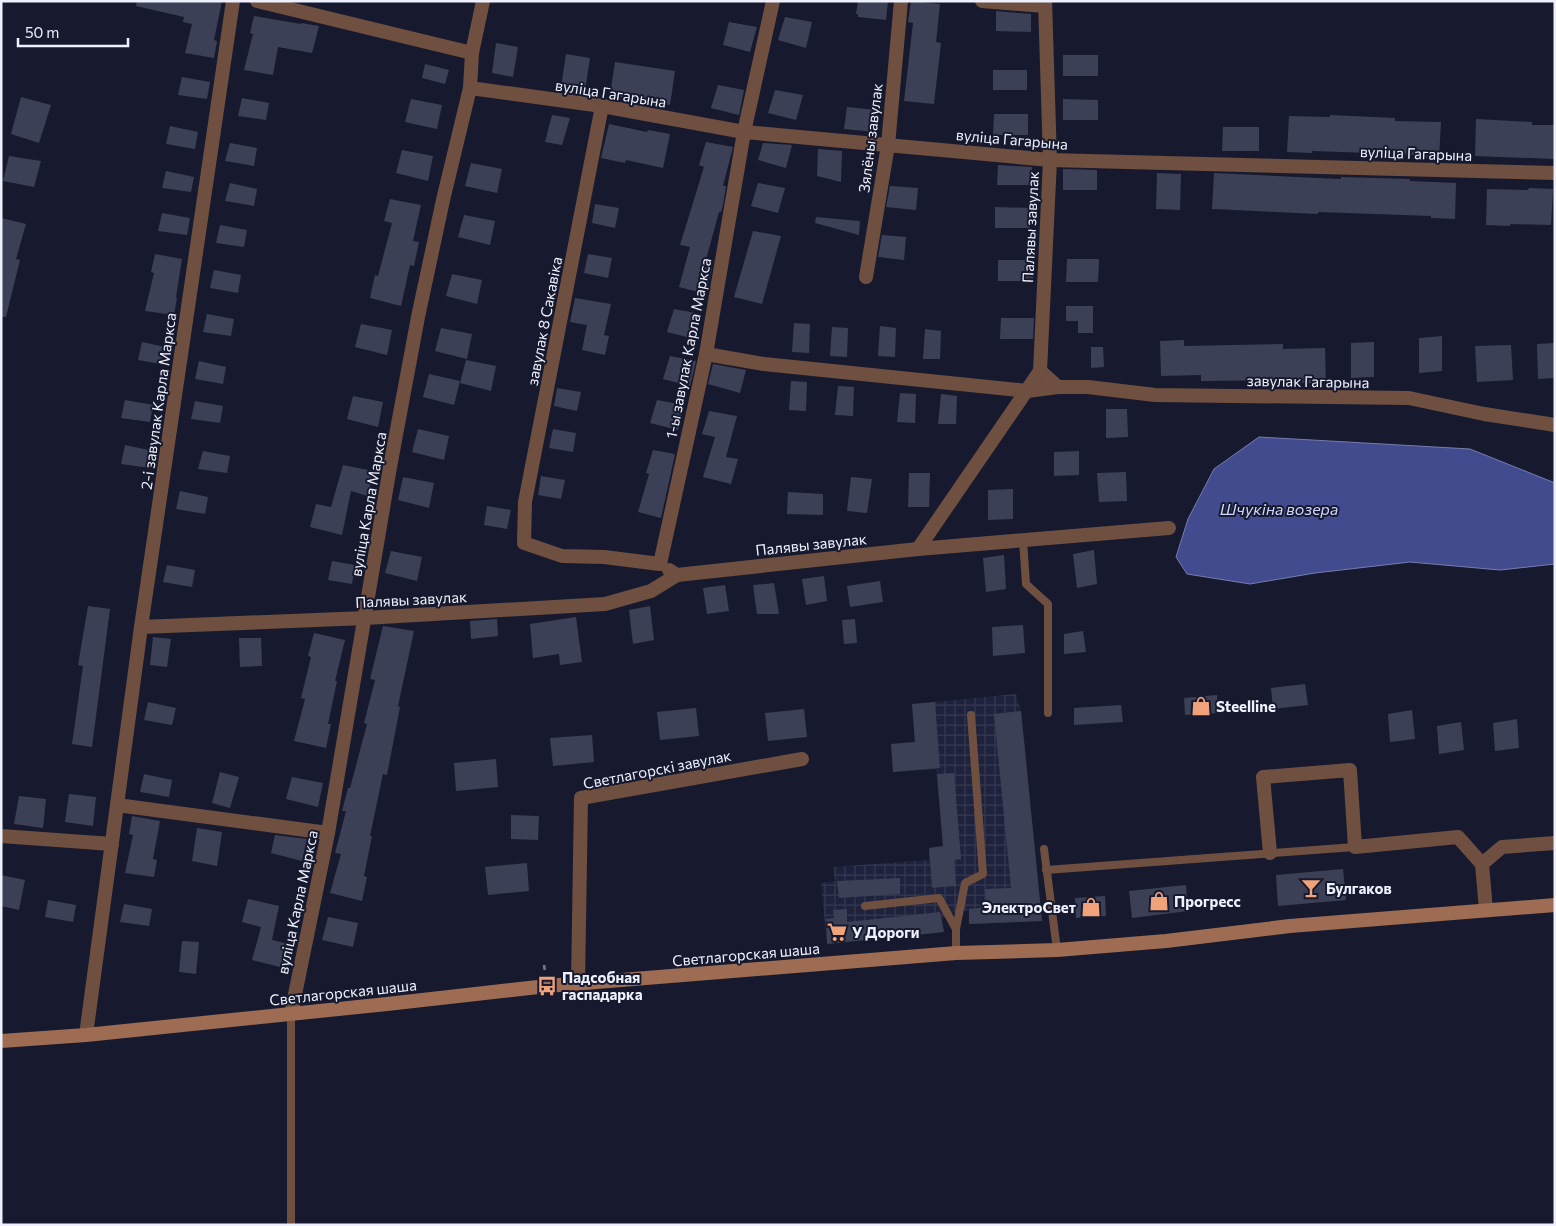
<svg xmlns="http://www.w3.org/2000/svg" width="1556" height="1226" viewBox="0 0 1556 1226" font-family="Commissioner,sans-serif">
	<defs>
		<pattern id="industrial-grid" width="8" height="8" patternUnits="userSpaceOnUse" patternTransform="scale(1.25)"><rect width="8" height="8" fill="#1e223c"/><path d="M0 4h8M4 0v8" fill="none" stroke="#34384f"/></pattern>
	</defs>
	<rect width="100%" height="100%" fill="#171a2e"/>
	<path fill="url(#industrial-grid)" d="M1016,694L1021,711L1042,921L969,924V911H960L953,913L942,919L944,932L827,944L821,883L835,881L833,867L929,860V848L943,846L936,769L893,772L891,744L915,742L912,704Z"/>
	<path fill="#414b8d" stroke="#757daf" d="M1259,437L1470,449L1555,483V564L1500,570L1410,562L1315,573L1250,584L1187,574L1176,557L1188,519L1214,469Z"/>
	<g fill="#3b4056">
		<path d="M137,1H222L214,40L217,41L214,58L185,53L192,24L183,22L184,17L136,6Z"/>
		<path d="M858,1H888L886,20L858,17V14H856Z"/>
		<path d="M911,1L940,4L936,42L941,43L934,104L904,101L913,23L908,22Z"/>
		<path d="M996,11L1031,14V32L996,31Z"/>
		<path d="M254,16L301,24V23L319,26L312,53L278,47L273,75L244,70L253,34L250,33Z"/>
		<path d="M785,17L812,22L806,48L778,40Z"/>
		<path d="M729,22L757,27L750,52L723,45Z"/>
		<path d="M496,43L518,47L513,77L492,73Z"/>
		<path d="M566,54L590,58L585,91L561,87Z"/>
		<rect x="1063" y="55" width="35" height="21"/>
		<path d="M615,62L675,71L670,105L610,95Z"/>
		<path d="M425,64L449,70L445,84L422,78Z"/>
		<rect x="993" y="70" width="34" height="20"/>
		<path d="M182,77L210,82L207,99L178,95Z"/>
		<path d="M718,85L744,90L739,115L711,108Z"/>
		<path d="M775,90L803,95L796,120L768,113Z"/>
		<path d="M21,97L51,105L39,143L11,134Z"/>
		<path d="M242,98L269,103L266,120L238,116Z"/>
		<path d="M411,99L442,105L437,129L405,122Z"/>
		<path d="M1063,99L1098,100V120H1063Z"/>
		<path d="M847,107L876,110L874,132L844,129Z"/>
		<path d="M994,114H1028V135H993Z"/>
		<path d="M552,115L570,118L562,145L545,142Z"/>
		<path d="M1330,115L1395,118V121L1441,122L1439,158H1415V155L1370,153L1312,151V153L1287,152L1289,116L1330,117Z"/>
		<path d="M1476,119L1532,122V125H1555V159L1475,156Z"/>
		<path d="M609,124L647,132L648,130L670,134L663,168L626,160L625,163L601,158Z"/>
		<path d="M170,126L198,132L195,149L166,144Z"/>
		<path d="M1223,127H1259V151H1222Z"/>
		<path d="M706,142L733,147L723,186H726L723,205L721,212H719L704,267L712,268L706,294L679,287L690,247L680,245L704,167L699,165Z"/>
		<path d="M230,143L257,148L254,166L225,161Z"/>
		<path d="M763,143L792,145L786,168L758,160Z"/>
		<path d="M818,149L842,151L841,182L817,176Z"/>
		<path d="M402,150L433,156L428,181L396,173Z"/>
		<path d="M9,156L41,161L34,187L3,181Z"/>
		<path d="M471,163L502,169L497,193L465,186Z"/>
		<path d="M998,165L1032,167V185H997Z"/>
		<path d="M1063,169L1097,170V190H1063Z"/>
		<path d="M166,171L194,177L191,192L162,188Z"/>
		<path d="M1157,173L1181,174L1180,210L1156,209Z"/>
		<path d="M1214,173L1341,179V177L1410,179V181L1456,183L1455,219L1431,218V216L1318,212V214L1212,209Z"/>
		<path d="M230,183L257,189L254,206L225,201Z"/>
		<path d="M758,183L785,188L778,213L751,206Z"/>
		<path d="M890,186L918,188L916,210L886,207Z"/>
		<path d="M1529,188L1553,189L1551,225L1510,224V226L1486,225L1487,189L1528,190Z"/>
		<path d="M390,199L421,205L413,241L419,242L414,266L410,265L401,306L370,298L375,275L378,276L392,223L384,221Z"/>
		<path d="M595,204L619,208L615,228L592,223Z"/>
		<path d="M995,207L1030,208V228H995Z"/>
		<path d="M162,213L190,218L187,235L158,231Z"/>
		<path d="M464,215L495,221L490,245L458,237Z"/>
		<path d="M816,217L860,221L859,235L815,223Z"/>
		<path d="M1,218L26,224L16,259L20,260L6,317H1Z"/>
		<path d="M220,225L247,230L244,247L216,243Z"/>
		<path d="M753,231L781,236L762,304L734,297Z"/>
		<path d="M882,235L906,237L904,260L878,257Z"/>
		<path d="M155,254L182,259L176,297L177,298L174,315L145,311L154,273L151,272Z"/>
		<path d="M588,254L612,258L608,278L584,273Z"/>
		<path d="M1067,259H1099L1098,282H1066Z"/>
		<rect x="998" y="260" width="35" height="21"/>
		<path d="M214,270L241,275L238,293L210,288Z"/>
		<path d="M452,274L482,280L477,304L446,296Z"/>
		<path d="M575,298L611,304L604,335L609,336L605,355L582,350L587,325L570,322Z"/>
		<path d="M1066,306H1093V333H1078V321H1066Z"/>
		<path d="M674,309L701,314L695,339L667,332Z"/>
		<path d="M207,314L234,319L231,336L203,332Z"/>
		<path d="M1001,318H1034L1033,339H1000Z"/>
		<path d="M794,323L810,324L809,353L792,352Z"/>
		<path d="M361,324L392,330L387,355L355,347Z"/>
		<path d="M880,326L896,328L895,357L878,356Z"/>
		<path d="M832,327L848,328L847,357L830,356Z"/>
		<path d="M441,328L472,334L467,359L435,351Z"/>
		<path d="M925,329L941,331L940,359H923Z"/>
		<path d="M1442,336V371L1419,373V338Z"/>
		<path d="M1184,340V346L1283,344V349L1325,348L1326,383H1302V380L1201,381V375L1161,376L1160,341Z"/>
		<path d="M142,342L170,348L166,365L138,360Z"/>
		<path d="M1374,342V377L1351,378V343Z"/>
		<path d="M1555,343V378L1538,379L1537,344Z"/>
		<path d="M1511,345L1513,380L1477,382L1475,346Z"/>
		<path d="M1091,347H1103L1104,367L1091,368Z"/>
		<path d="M670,356L696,361L690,386L663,379Z"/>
		<path d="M466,360L496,366L491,391L460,383Z"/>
		<path d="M199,361L226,367L223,384L195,379Z"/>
		<path d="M713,364L746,370L740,393L708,384Z"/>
		<path d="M429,374L460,381L454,405L423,397Z"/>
		<path d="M791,381L807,382L806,411L789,410Z"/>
		<path d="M838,386L854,387L853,416L835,415Z"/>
		<path d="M557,388L581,392L577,411L554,406Z"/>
		<path d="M900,393L916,394L915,423L897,422Z"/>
		<path d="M941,394L957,396L956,424H938Z"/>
		<path d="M353,396L383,402L378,427L347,419Z"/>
		<path d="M125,400L153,405L150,422L121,418Z"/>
		<path d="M657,400L684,405L678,430L650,423Z"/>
		<path d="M195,401L223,406L220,423L191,419Z"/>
		<path d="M1106,409H1127L1128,437L1106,438Z"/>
		<path d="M709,411L737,416L726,457L738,459L731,484L703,477L715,437L702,434Z"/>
		<path d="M418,429L449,436L444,460L412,452Z"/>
		<path d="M553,429L576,433L573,452L549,448Z"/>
		<path d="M125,445L153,451L150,468L121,464Z"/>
		<path d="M653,450L675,454L661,518L638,512L649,474L646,473Z"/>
		<path d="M203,451L230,456L227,473L198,469Z"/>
		<path d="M1079,451V475L1054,476V452Z"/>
		<path d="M343,465L373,471L368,496L351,491L342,535L310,527L316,504L331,507Z"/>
		<path d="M1126,472L1127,501L1099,502L1097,473Z"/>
		<path d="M909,473H930L929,507H908Z"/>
		<path d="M541,476L565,480L561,499L538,495Z"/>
		<path d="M403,477L434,483L429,508L398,500Z"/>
		<path d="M851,477L872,479L867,513L847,511Z"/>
		<path d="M1013,489V519L988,520V490Z"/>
		<path d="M180,491L208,497L205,514L176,509Z"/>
		<path d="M788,492L823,494V515L787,514Z"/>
		<path d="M487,506L511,510L507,529L484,525Z"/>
		<path d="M1094,550L1097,584L1077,588L1073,554Z"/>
		<path d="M391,551L422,557L417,581L385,573Z"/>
		<path d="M1004,555L1006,589L986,592L983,558Z"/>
		<path d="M332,561L355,565L352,584L328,580Z"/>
		<path d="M167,565L195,570L192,587L163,582Z"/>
		<path d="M824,576L827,601L806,605L802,579Z"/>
		<path d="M880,581L883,602L850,607L847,586Z"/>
		<path d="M774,583L779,614H757L753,585Z"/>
		<path d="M725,585L729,611L707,614L703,588Z"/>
		<path d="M88,606L110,609L92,747L72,744L83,666L78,665Z"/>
		<path d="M650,606L654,640L633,644L629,610Z"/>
		<path d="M576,617L582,662L560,665L559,654L533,658L530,624Z"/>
		<path d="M497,619L498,636L471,639L470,621Z"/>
		<path d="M855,619L857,643L844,644L842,620Z"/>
		<path d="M1023,625L1025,653L993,656L992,627Z"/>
		<path d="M383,626L414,631L398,706L400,707L387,775L383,774L370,836H372L364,876L367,877L362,901L330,893L341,854L335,853L346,811H342L348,788H350L367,724L364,723L375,680L370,679Z"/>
		<path d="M1083,631L1086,652L1064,654V634Z"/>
		<path d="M314,633L345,640L335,681H337L328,724H331L326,748L294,741L305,699L301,698L311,657L308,656Z"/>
		<path d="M153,637L171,639L167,667L150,665Z"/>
		<path d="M239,638H261L262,666L240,667Z"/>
		<path d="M1305,684L1308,705L1273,709L1271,688Z"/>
		<path d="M1217,695L1218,713L1185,715L1184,698Z"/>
		<path d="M148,702L176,708L172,725L144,720Z"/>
		<path d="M935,702L940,768L893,772L891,744L915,742L912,704Z"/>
		<path d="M1121,705L1123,722L1074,725V708Z"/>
		<path d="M696,708L699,736L660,740L657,712Z"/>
		<path d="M804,709L807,737L768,741L765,713Z"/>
		<path d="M1412,710L1415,739L1390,742L1388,714Z"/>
		<path d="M1021,711L1042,921L969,924V909L986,907L985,889L1011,888L994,714Z"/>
		<path d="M1517,719L1519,748L1495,751L1493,723Z"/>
		<path d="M1461,722L1464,750L1439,754L1437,726Z"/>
		<path d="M592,735L594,762L553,766L550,738Z"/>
		<path d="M496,759L498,787L456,791L454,763Z"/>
		<path d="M220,772L239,777L230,808L212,803Z"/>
		<path d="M954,773L961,859L954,860L956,886L932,888L929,848L943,846L937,774Z"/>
		<path d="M144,774L172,780L169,797L140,792Z"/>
		<path d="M292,777L323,783L318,807L286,799Z"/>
		<path d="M69,794L96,797L93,826L65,822Z"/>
		<path d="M19,796L46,799L43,828L14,824Z"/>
		<path d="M511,815L539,816L538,840L511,839Z"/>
		<path d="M132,816L160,821L153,859L157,860L154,877L125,873L133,835L129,834Z"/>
		<path d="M197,828L222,832L217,866L192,861Z"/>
		<path d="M275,835L307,839L302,861L271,853Z"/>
		<path d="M527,863L529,891L488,895L485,867Z"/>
		<path d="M1343,869L1346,900L1278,906L1276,875Z"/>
		<path d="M1,875L25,880L19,910L1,906Z"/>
		<path d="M900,878V894L839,898L837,881Z"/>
		<path d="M1186,885L1188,911L1132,918L1129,891Z"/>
		<path d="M1105,896L1106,916L1076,918L1075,898Z"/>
		<path d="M248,899L279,906L272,940L289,944L284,968L252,960L261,927L242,922Z"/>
		<path d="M48,900L76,905L73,922L45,917Z"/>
		<path d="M124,904L152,909L149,926L120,922Z"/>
		<path d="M847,909V922L940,912L944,932L827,944L826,919L834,918L833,910Z"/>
		<path d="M328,917L358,923L353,947L322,940Z"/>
		<path d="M182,941L199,942L196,974L179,972Z"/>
	</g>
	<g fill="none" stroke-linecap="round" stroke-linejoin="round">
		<path stroke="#777a8b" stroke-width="2.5" stroke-dasharray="5 2.5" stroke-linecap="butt" d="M544,965L545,972"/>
		<g stroke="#6f4f40" stroke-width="8">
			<path d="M1023,540L1026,584L1048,604V713"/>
			<path d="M1044,849L1057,950"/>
			<path d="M1046,870L1355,847"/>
			<path d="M865,906L939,898L956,929"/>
			<path d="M956,953V929L965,883L983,874L971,715"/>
			<path d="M291,1225V1014"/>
		</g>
		<g stroke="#6f4f40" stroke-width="14">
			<path d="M257,1L472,53"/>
			<path d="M982,1L1045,6"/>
			<path d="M470,88L602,106L744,132L1050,160L1555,173"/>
			<path d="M602,106L525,502L524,543L562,556L604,557L660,564L706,354L744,132L773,1"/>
			<path d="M866,277L888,145L901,1"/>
			<path d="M706,354L764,364L1027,391L1058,387"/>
			<path d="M1040,371L1058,387H1088L1155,395L1409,398L1484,414L1555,425"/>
			<path d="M918,549L1040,371L1050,160L1045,1"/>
			<path d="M669,570L677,575L918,549L1169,528"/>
			<path d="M141,627L365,618L605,604L651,591L677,575"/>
			<path d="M117,805L328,833"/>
			<path d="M1,836L112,844"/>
			<path d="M1270,853L1263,777L1350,770L1355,847L1458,837L1482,864"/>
			<path d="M1486,910L1482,864L1502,847L1555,843"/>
			<path d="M578,983L581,798L802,759"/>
			<path d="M291,1014L328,833L390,467L418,317L443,200L470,88L472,53L483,1"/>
			<path d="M86,1035L141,627L233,1"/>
		</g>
		<path stroke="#9e6c52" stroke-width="14" d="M1,1041L86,1035L387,1004L547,986L956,953L1057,950L1166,941L1290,926L1555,905"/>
	</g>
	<defs>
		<symbol id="shop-bare" viewBox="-9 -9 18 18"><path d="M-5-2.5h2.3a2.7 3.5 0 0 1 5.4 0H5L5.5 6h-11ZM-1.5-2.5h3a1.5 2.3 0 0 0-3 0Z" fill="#f0a27a" stroke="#171a2e" stroke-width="2.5" paint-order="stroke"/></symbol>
		<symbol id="bar-bare" viewBox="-9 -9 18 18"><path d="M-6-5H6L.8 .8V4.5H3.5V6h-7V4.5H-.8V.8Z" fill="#f0a27a" stroke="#171a2e" stroke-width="2.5" paint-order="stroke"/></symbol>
		<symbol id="supermarket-bare" viewBox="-9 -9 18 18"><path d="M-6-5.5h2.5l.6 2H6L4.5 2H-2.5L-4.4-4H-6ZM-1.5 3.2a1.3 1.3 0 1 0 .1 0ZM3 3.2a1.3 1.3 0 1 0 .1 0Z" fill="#f0a27a" stroke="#171a2e" stroke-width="2.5" paint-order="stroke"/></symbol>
		<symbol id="bus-bare" viewBox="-9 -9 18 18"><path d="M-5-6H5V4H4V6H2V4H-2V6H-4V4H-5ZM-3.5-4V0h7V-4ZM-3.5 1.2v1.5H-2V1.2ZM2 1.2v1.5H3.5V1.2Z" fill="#f0a27a" stroke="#171a2e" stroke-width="2.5" paint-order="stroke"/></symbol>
	</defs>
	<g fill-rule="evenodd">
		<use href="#shop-bare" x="1187" y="692" width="28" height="28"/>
		<use href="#bar-bare" x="1297" y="874" width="28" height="28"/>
		<use href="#shop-bare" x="1145" y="887" width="28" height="28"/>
		<use href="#shop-bare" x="1077" y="893" width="28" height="28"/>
		<use href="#supermarket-bare" x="823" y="918" width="28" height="28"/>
		<use href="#bus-bare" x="533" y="972" width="28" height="28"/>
	</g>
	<g text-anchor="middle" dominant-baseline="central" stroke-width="4" stroke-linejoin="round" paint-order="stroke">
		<g font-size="15" fill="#eef1fd" stroke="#171a2e">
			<text transform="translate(611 93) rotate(9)">вуліца Гагарына</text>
			<text transform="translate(870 138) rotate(-83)">Зялёны завулак</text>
			<text transform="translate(1012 139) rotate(5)">вуліца Гагарына</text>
			<text transform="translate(1416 153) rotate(2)">вуліца Гагарына</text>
			<text transform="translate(1030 227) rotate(-87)">Палявы завулак</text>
			<text transform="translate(544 321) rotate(-79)">завулак 8 Сакавіка</text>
			<text transform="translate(688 348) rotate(-79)">1-ы завулак Карла Маркса</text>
			<text transform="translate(1308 381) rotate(1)">завулак Гагарына</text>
			<text transform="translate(158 401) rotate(-82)">2-і завулак Карла Маркса</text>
			<text transform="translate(368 504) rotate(-80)">вуліца Карла Маркса</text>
			<text transform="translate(811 544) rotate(-6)">Палявы завулак</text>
			<text transform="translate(411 599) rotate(-3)">Палявы завулак</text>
			<text transform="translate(657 769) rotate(-11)">Светлагорскі завулак</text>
			<text transform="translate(297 902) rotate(-78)">вуліца Карла Маркса</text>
			<text transform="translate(746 954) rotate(-5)">Светлагорская шаша</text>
			<text transform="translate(343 992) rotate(-6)">Светлагорская шаша</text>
		</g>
		<g font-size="15" font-weight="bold" fill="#eef1fd" stroke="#171a2e" text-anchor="start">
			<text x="1216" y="706">Steelline</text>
			<text x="1326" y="888">Булгаков</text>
			<text x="1174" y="901">Прогресс</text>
			<text x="1076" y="907" text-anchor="end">ЭлектроСвет</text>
			<text x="852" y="932">У Дороги</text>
			<text x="562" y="977">Падсобная<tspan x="562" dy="17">гаспадарка</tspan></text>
		</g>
		<g font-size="16" font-style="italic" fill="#ced7ff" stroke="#171a2e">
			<text x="1279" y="508">Шчукіна возера</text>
		</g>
	</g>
	<rect width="1556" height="1226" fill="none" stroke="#eef1fd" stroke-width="5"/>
	<path d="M18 38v8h110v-8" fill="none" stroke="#eef1fd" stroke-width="2.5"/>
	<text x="25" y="38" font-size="15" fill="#eef1fd" stroke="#171a2e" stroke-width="4" paint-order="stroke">50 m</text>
</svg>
